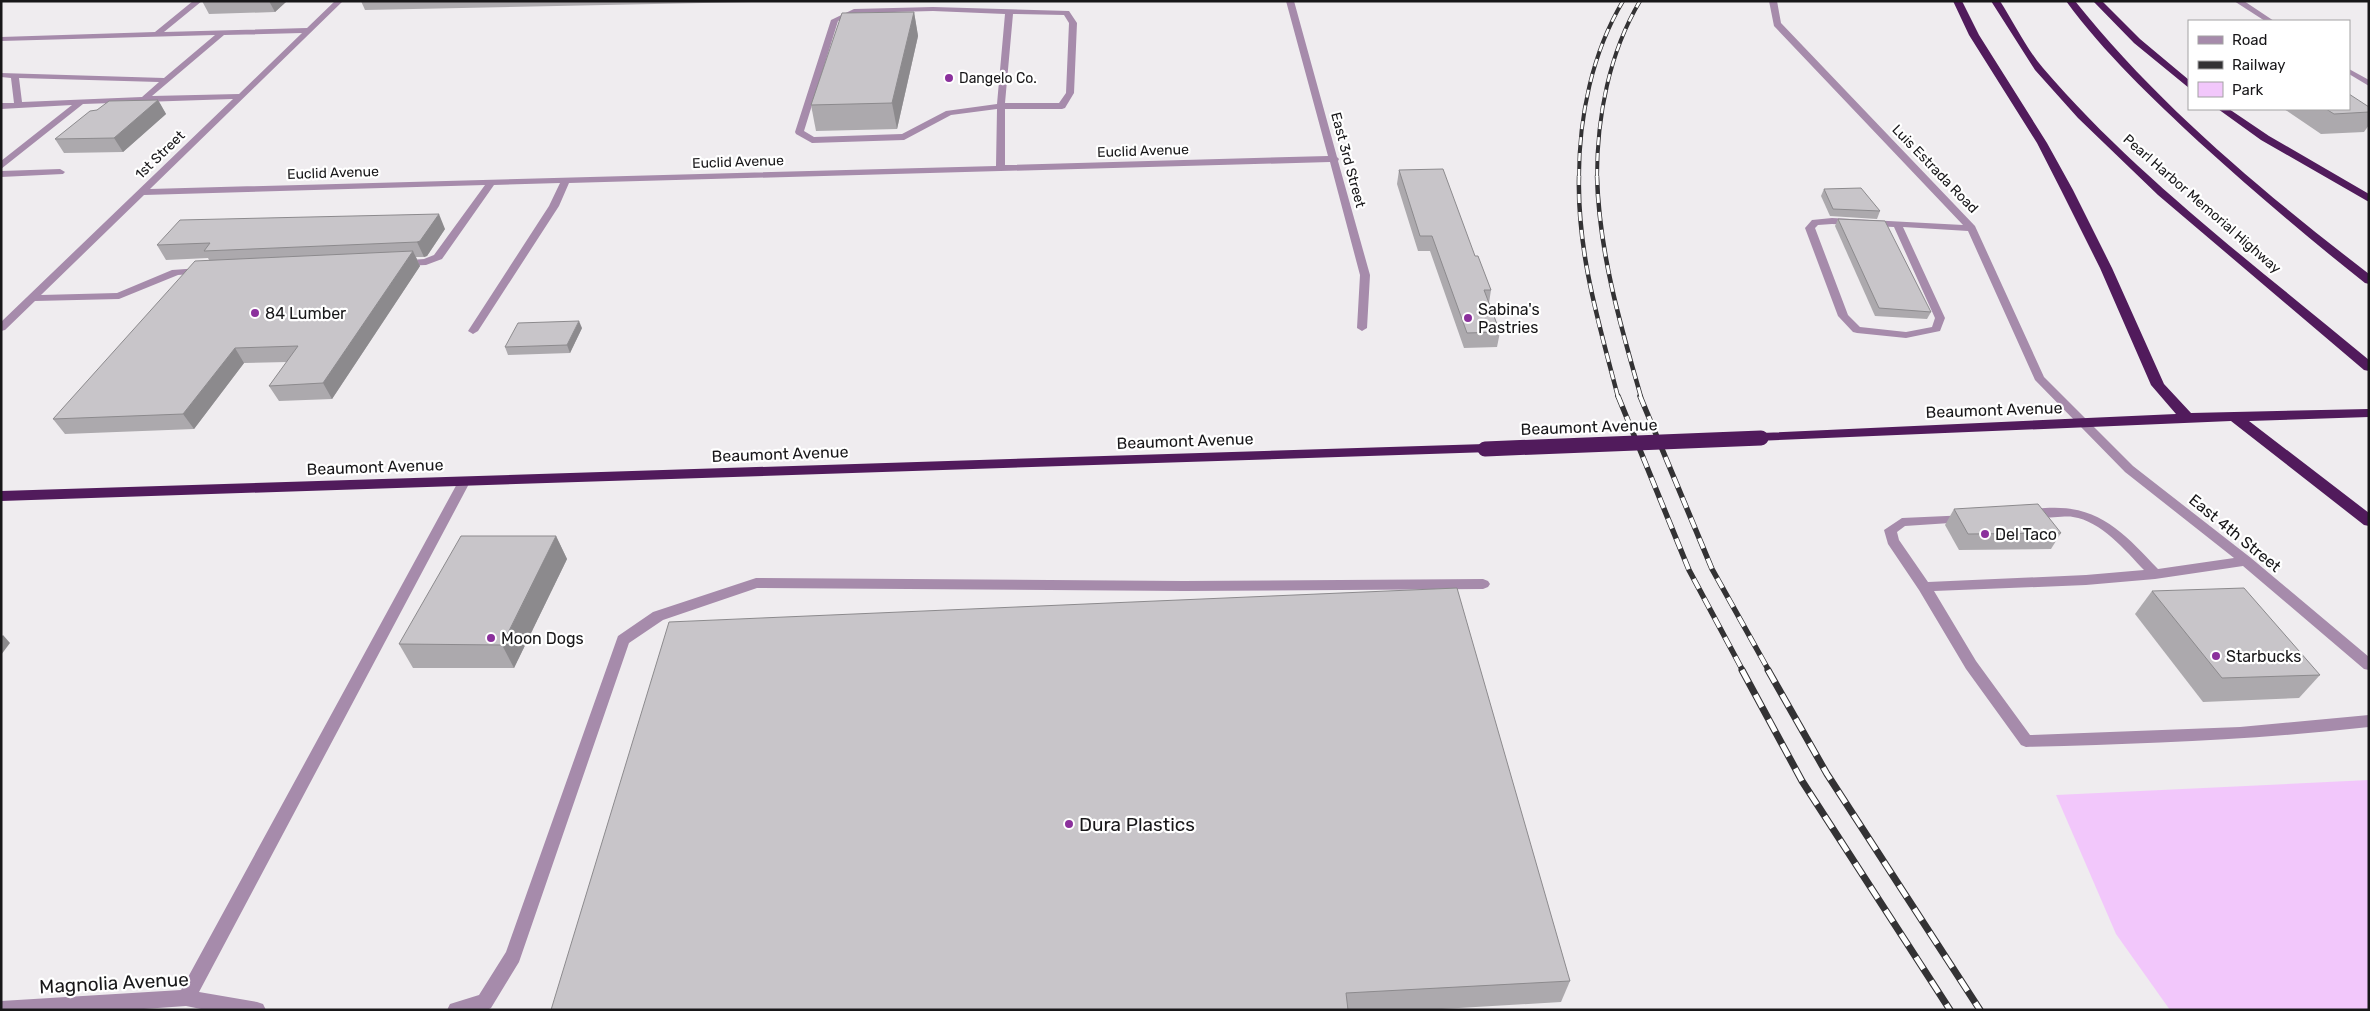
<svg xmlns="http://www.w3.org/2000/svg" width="2370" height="1011" viewBox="0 0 2370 1011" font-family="Rubik,sans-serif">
	<rect width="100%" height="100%" fill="#efecef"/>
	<path fill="#f2c7fb" d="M2369,780V1010H2170L2116,934L2056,795Z"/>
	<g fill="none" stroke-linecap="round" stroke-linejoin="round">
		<g fill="#a68bab" fill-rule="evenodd">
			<path d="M193,1H202L164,32L307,28L335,1H343L150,189L996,166L997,109L951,115L904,140L812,143L796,134L795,132L831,20L854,9L933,7L1069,11L1077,23L1074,93L1065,108L1062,109H1005V165L1328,156L1286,1H1294L1337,157L1339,159L1338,161L1370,275L1367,328L1362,331L1357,328L1360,275L1330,162L569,183L559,206L478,331L473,334L468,331L549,206L560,183L494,185L442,259L426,265L402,266L398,265V261L424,259L434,255L485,185L144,195L41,295L117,293L172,270L200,268L204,269V273L178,275L119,299L35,301L5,330L1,331V322L233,99L83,104L1,169V161L72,105L1,109V103H14L11,78L1,77V73L164,78L215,35L1,41V37L155,32ZM933,11L1005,14L997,104L946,111L902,134L814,137L804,131L838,21L855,13ZM1013,14L1064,15L1069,23L1066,93L1059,103H1005ZM302,33L239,94L152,96L224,35ZM19,78L159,82L142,97L22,102Z"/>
			<path d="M1769,1H1777L1781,23L1975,226L2044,377L2133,466L2251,558L2369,657V670L2364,669L2243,566L2155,579L2086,585L1934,591L1976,661L2030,735L2240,727L2369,715V727C2255,740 2141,744 2026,747L2021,745L1966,669L1919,590L1888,544L1884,530L1902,518L1969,515L1971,518L1969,521L1965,522L1905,526L1897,532L1899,540L1928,582L2086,575L2144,570C2125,550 2101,521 2073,517C2062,515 2029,522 2024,514C2028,508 2038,509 2045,508C2098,504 2124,533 2158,569L2234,558L2125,472L2035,380L1968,231L1903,227L1945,318L1940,331L1906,338L1857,333L1853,332L1838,316L1805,228L1812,220L1832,218L1963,225L1774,26ZM1832,224L1894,227L1935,318L1932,327L1906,332L1860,327L1848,315L1815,228L1818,225Z"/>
			<path d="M2234,1H2244L2274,21H2265Z"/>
			<path d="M2349,69L2369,80V86L2349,74Z"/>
			<path d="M60,169L65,172L63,174L1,177V171Z"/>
			<path d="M464,478L470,482L199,992L257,1002L263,1004L266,1010H206L186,1006L130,1010H1V1001L181,990L458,482Z"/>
			<path d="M756,578L1184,581L1483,579L1488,581L1490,584L1488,587L1483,589L1184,591L757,588L663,620L629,643L519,962L491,1008L487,1010H447L450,1004L479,995L506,952L618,636L653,612Z"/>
		</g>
		<g fill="#511b5c" fill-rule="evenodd">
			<path d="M1953,1H1962L1979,35L2047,143L2073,190L2112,268L2164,384L2191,413L2369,409V417L2249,421L2369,513V526L2364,525L2231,421L1756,441L1754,438L1761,433L2176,414L2151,385L2100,268L2061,190L2037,143L1969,35Z"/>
			<path d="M1991,1H2000C2014,23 2026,48 2043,68C2135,176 2260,269 2369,360V371L2364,370L2158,195L2078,118L2035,70Z"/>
			<path d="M2066,1H2075C2158,105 2264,193 2369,274V284L2365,283C2308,238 2253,191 2199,142C2152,98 2104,53 2066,1Z"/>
			<path d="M2093,1H2102L2140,39L2189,80V88L2134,43Z"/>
			<path d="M2218,109H2229L2269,136L2369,194V202L2261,140Z"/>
			<path d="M1485,444L1492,449L1490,452L1,501V491Z"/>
		</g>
		<defs>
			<g id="rail-far3">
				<path d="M1579,177C1579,117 1592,53 1623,1"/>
				<path d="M1597,177C1597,117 1609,53 1640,1"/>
			</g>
			<g id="rail-far2">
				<path d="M1579,176C1577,252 1599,324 1618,397"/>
				<path d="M1597,176C1599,252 1620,324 1641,397"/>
			</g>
			<g id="rail-far1">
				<path d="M1618,396L1689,570L1743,671"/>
				<path d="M1640,396L1712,569L1769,671"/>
			</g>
			<g id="rail">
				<path d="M1742,670L1802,781L1950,1010"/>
				<path d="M1768,670L1827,774L1980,1010"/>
			</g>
		</defs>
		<use href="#rail-far3" stroke="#333234" stroke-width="4"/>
		<use href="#rail-far2" stroke="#333234" stroke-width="4.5"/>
		<use href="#rail-far1" stroke="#333234" stroke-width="5.5"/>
		<use href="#rail" stroke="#333234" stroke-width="7"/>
		<use href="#rail-far3" stroke="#fff" stroke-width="2.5" stroke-dasharray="8" stroke-linecap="butt"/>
		<use href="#rail-far2" stroke="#fff" stroke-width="3" stroke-dasharray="9" stroke-linecap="butt"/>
		<use href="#rail-far1" stroke="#fff" stroke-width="4" stroke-dasharray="11" stroke-linecap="butt"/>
		<use href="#rail" stroke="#fff" stroke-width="5" stroke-dasharray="14" stroke-linecap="butt"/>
		<path stroke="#511b5c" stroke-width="15" d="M1485,449L1761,438"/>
	</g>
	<g fill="#aca9ad">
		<path d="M202,1H287L275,12L209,14Z"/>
		<path d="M361,1H799L365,10Z"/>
		<path d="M914,12L918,36L897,129L816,131L811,105Z"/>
		<path d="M158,100L166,114L123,152L64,153L55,139L97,110Z"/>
		<path d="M2369,107V125L2364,132L2321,134L2284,109H2349Z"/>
		<path d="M1399,170L1475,256L1491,290L1489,303L1500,332L1497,347L1464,348L1430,251H1418L1397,184Z"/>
		<path d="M1824,189L1880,211L1877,219L1830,216L1821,196Z"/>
		<path d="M1838,219L1931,312L1927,319L1875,316L1835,226Z"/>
		<path d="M445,229L427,256L424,257H416L420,266L332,399L279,401L269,386L287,362L244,363L194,429L65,434L53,419L209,260L208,258L166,260L157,245Z"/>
		<path d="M582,328L570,353L508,355L505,347Z"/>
		<path d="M1954,509L2061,533L2051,549L1959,550L1945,525Z"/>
		<path d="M556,536L567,559L514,668H413L399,644Z"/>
		<path d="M2152,591L2320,675L2299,698L2203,702L2135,614Z"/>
		<path d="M1570,981L1561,1002L1425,1010H551Z"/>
	</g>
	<g fill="#8c8a8d">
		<path d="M269,1H287L275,12Z"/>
		<path d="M914,12L918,36L897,129L892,103Z"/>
		<path d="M158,100L166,114L123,152L114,138Z"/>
		<path d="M439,214L445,229L427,256L424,257L417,242Z"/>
		<path d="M413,251L420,266L332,399L323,383Z"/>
		<path d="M579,321L582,328L570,353L567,345Z"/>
		<path d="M235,348L244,363L194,429L183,414Z"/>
		<path d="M556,536L567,559L514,668L502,645Z"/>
		<path d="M3,635L10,643L1,655V637Z"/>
	</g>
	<g fill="#c8c5c9" stroke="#8c8a8d">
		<path d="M914,12L892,103L811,105L842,13Z"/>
		<path d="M2349,94L2369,107V112L2334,114L2326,109H2349Z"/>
		<path d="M158,100L114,138L55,139L90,111L97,110L109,101Z"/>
		<path d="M1443,169L1475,256H1478L1491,290H1484L1500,332L1467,333L1432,236H1420L1399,170Z"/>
		<path d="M1861,188L1880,211L1833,209L1824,189Z"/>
		<path d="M439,214L420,241L417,242L204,251L210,243L157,245L180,220Z"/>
		<path d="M1838,219L1885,221L1931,312L1879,308Z"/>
		<path d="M413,251L323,383L269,386L298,346L235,348L183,414L53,419L195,261Z"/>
		<path d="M579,321L567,345L505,347L518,323Z"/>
		<path d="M2038,504L2061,533L1968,534L1954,509Z"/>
		<path d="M461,536H556L502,645L399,644Z"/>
		<path d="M1457,588L1570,981L1346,993L1348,1010H551L669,622Z"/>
		<path d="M2244,588L2320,675L2222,678L2152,591Z"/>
	</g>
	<g fill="#8b309c" stroke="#fff" stroke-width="2">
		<circle cx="949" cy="78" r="5"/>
		<circle cx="255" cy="313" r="5"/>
		<circle cx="1468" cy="318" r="5"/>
		<circle cx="1985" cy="534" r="5"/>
		<circle cx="491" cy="638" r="5"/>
		<circle cx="2216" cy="656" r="5"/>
		<circle cx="1069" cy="824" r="5"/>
	</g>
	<g text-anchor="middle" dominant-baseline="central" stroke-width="4.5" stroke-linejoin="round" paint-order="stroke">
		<g font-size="14" fill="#181719" stroke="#fff" text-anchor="start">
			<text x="959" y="78">Dangelo Co.</text>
		</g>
		<g font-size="14" fill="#181719" stroke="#fff">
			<text transform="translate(1143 151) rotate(-2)">Euclid Avenue</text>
			<text transform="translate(160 155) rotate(-44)">1st Street</text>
			<text transform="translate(1348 160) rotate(75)">East 3rd Street</text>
			<text transform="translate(738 162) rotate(-2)">Euclid Avenue</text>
			<text transform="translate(1935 169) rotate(46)">Luis Estrada Road</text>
			<text transform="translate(333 173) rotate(-2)">Euclid Avenue</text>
			<text transform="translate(2202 204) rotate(41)">Pearl Harbor Memorial Highway</text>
		</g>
		<g font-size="16" fill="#181719" stroke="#fff" text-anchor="start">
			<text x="1478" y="309">Sabina's<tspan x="1478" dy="18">Pastries</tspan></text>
			<text x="265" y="313">84 Lumber</text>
			<text x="1995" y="534">Del Taco</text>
			<text x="501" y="638">Moon Dogs</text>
			<text x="2226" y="656">Starbucks</text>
		</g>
		<g font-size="16" fill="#181719" stroke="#fff">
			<text transform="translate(1994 410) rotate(-2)">Beaumont Avenue</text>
			<text transform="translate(1589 427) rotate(-2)">Beaumont Avenue</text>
			<text transform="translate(1185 441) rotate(-2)">Beaumont Avenue</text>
			<text transform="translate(780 454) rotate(-2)">Beaumont Avenue</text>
			<text transform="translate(375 467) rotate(-2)">Beaumont Avenue</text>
			<text transform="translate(2235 533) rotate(39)">East 4th Street</text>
		</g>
		<g font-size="19" fill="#181719" stroke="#fff" text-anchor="start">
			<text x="1079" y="824">Dura Plastics</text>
		</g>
		<g font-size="19" fill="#181719" stroke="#fff">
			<text transform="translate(114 983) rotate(-3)">Magnolia Avenue</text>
		</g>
	</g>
	<rect width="2370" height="1011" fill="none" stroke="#181719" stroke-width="5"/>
	<rect x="2188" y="20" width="162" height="90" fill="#ffffff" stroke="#a3a2a3"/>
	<rect x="2198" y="36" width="25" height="8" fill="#a68bab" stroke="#a3a2a3"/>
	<text x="2232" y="45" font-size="15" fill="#181719">Road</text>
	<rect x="2198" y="61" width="25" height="8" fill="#333234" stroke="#a3a2a3"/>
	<text x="2232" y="70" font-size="15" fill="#181719">Railway</text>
	<rect x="2198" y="82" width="25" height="15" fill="#f2c7fb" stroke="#a3a2a3"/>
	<text x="2232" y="95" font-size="15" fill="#181719">Park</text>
</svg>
